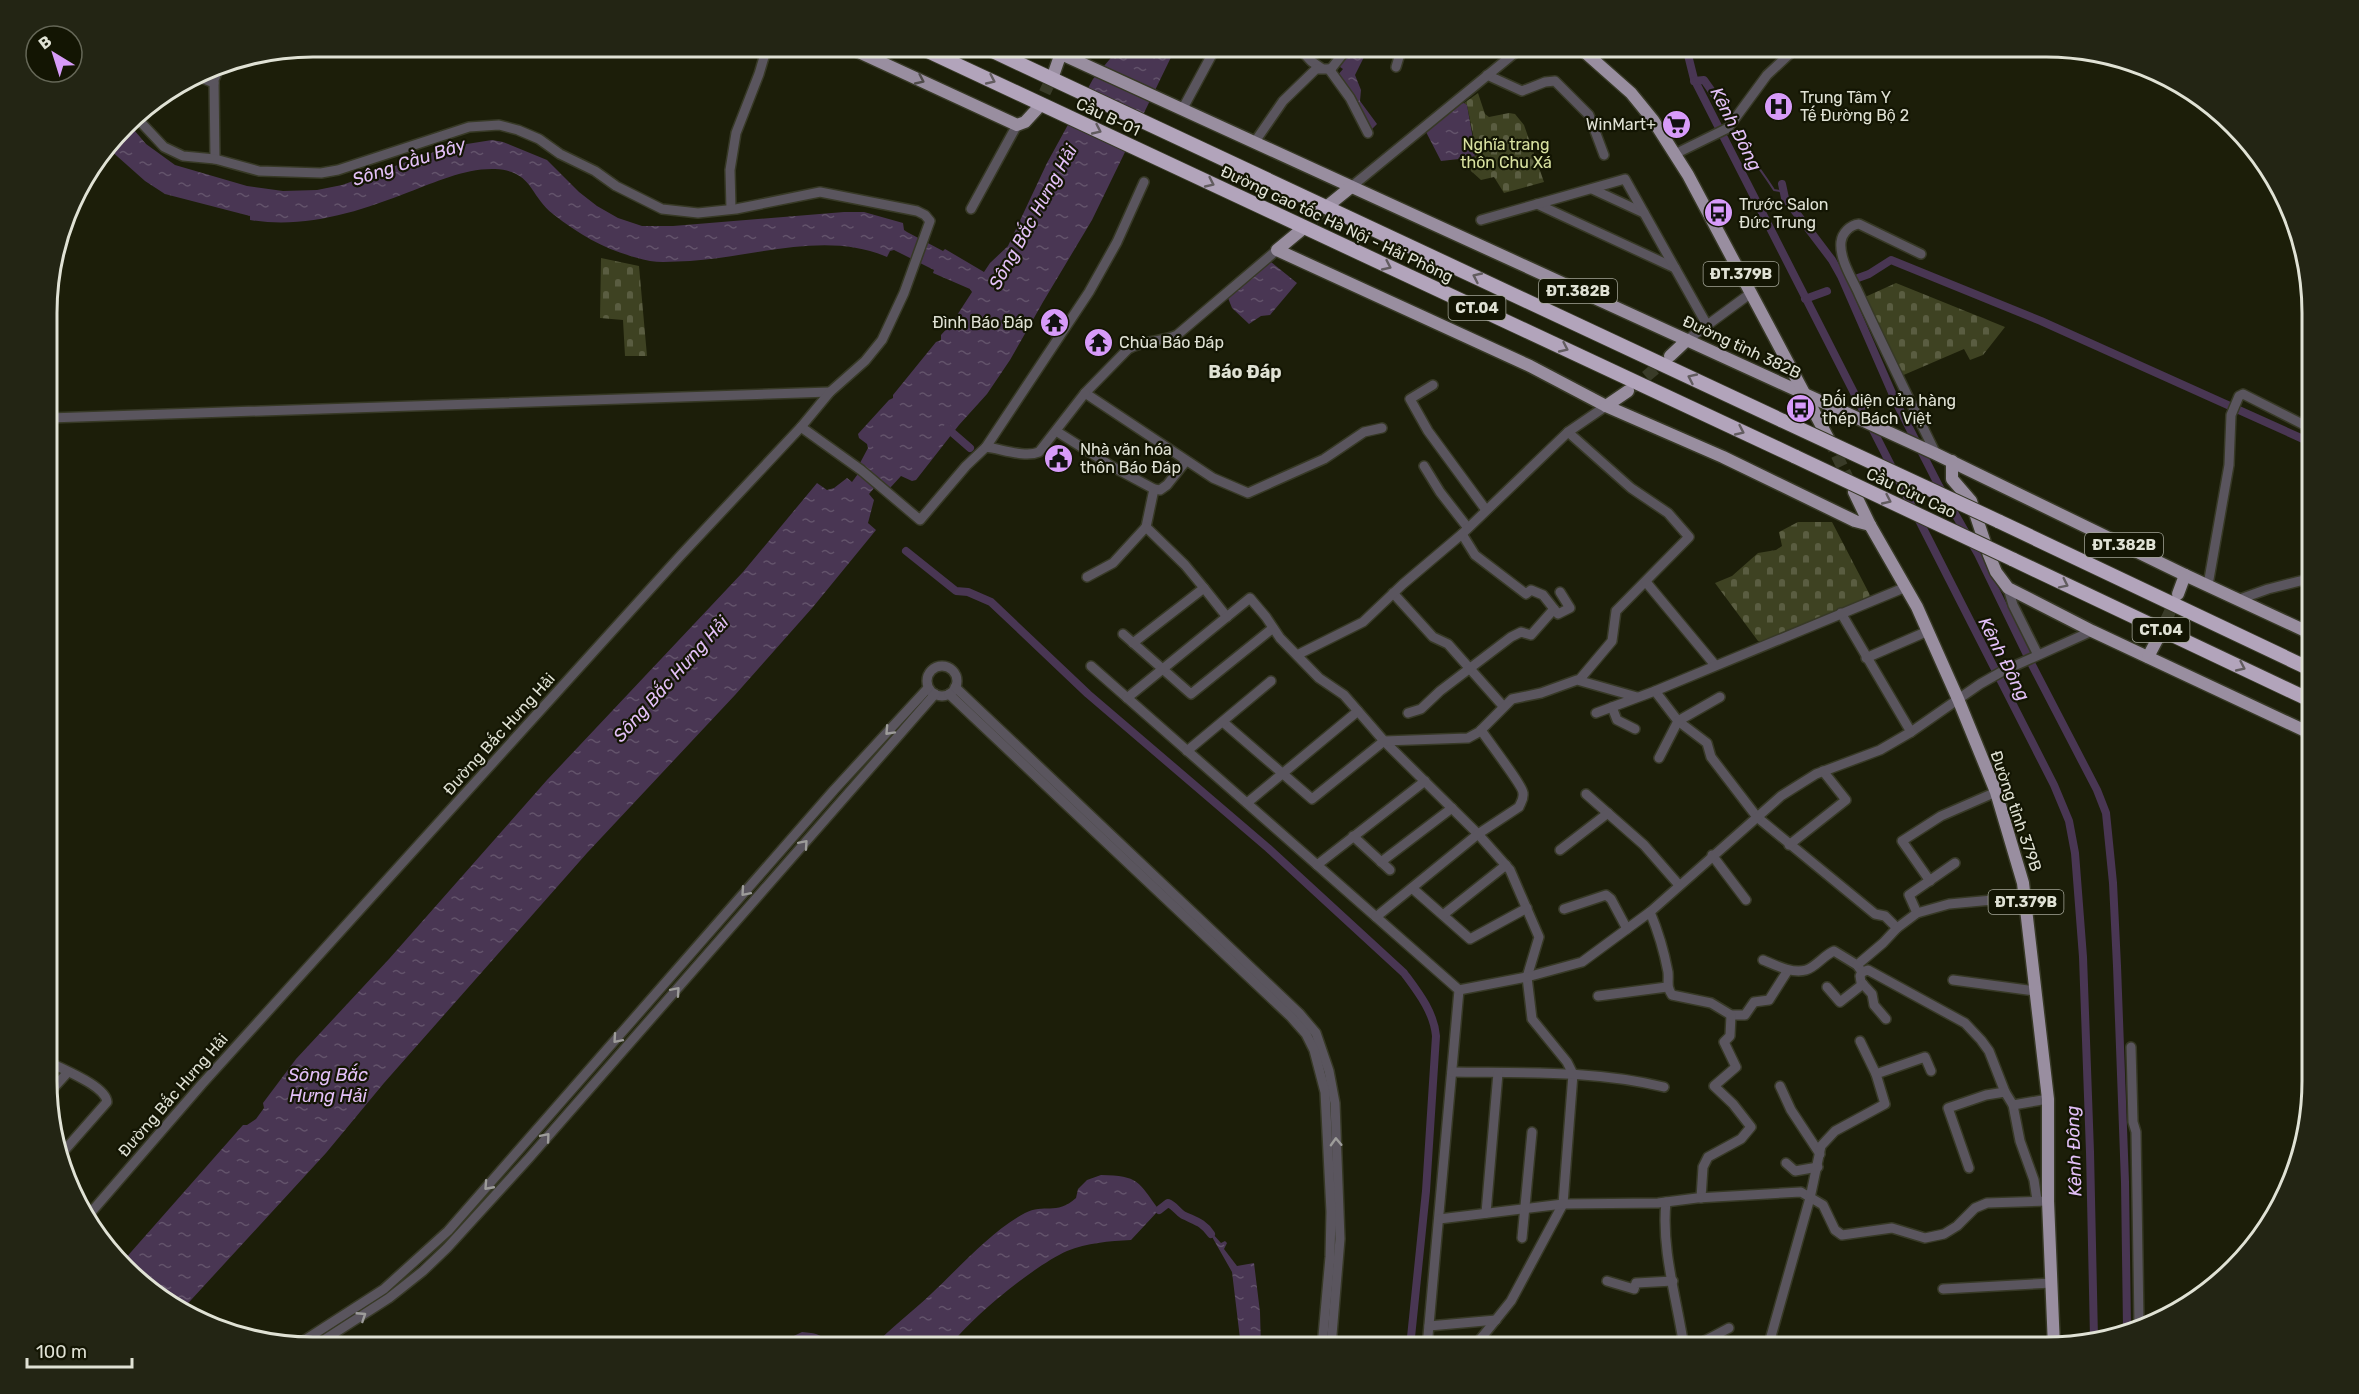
<svg xmlns="http://www.w3.org/2000/svg" width="2359" height="1394" viewBox="0 0 2359 1394" font-family="Rubik,sans-serif">
	<defs>
		<pattern id="cemetery-stones" width="16" height="16" patternUnits="userSpaceOnUse" patternTransform="scale(1.5)"><rect width="16" height="16" fill="#3e4222"/><path d="M2 7V4a2 2 0 0 1 4 0v3zM10 15v-3a2 2 0 0 1 4 0v3z" fill="#5a5d41"/></pattern>
		<pattern id="water-ripples" width="26" height="14" patternUnits="userSpaceOnUse" patternTransform="scale(1.5)"><rect width="26" height="14" fill="#493653"/><path d="M2 4q2-2 4 0t4 0M15 11q2-2 4 0t4 0" fill="none" stroke="#63536b"/></pattern>
	</defs>
	<rect width="100%" height="100%" fill="#1c1e09"/>
	<g fill="url(#cemetery-stones)">
		<path d="M1478,93L1485,114L1489,117L1509,113L1515,114L1524,125L1544,182L1504,193L1494,177L1481,180L1471,171L1466,160L1477,155L1467,105L1464,103Z"/>
		<path d="M601,258L639,266L647,356H625L623,320L600,318Z"/>
		<path d="M1896,283L2005,327L1983,355L1970,360L1964,349L1899,377L1865,297Z"/>
		<path d="M1798,522H1832L1871,597L1763,642L1758,641L1715,583L1732,576L1758,553L1776,550L1782,546L1779,532Z"/>
	</g>
	<g fill="url(#water-ripples)">
		<path d="M1114,47H1176L1092,220L1043,302L1010,360L987,394L959,425L916,480L912,481L901,476L890,488L880,481L869,494L874,500L868,523L876,530L813,607L735,695L587,853L384,1083L326,1153L180,1312L124,1260L243,1125H247L256,1119L264,1108L263,1103L296,1059L389,959L547,780L743,572L817,483L827,490L834,488L847,478L852,482L863,467L860,463L868,448L867,444L859,438L858,434L889,400L893,398V395L936,342L941,340V335L952,323L972,292L970,289L933,273L934,270L894,250L890,251L887,257C826,230 754,257 690,261C677,261 663,263 650,261C610,252 585,239 553,214C529,195 533,171 495,169C465,168 436,182 409,192C358,212 305,229 250,220V216L165,194L145,181L109,149L129,124L146,144L175,165L247,186L283,191L317,190L342,185L448,147L492,140L503,142L547,160L579,192L597,206L618,218L642,226H673L844,212H864L903,223L904,230L907,232L943,251L945,249L984,272L990,263L1008,246L1047,163L1093,79L1115,53Z"/>
		<path d="M1350,47H1392L1391,57H1364L1355,75L1361,90L1360,101L1377,124L1371,130L1337,76L1343,69L1337,65Z"/>
		<path d="M1672,47H1719L1682,51Z"/>
		<path d="M1464,103L1467,105L1473,139L1480,153L1466,160L1459,159L1441,161L1425,130L1459,104Z"/>
		<path d="M1271,262L1297,283L1270,315L1261,316L1249,324L1232,308L1228,298Z"/>
		<path d="M1101,1175C1139,1176 1138,1181 1159,1210L1131,1240C1109,1241 1087,1243 1067,1251C1032,1267 972,1317 949,1347H873C890,1328 912,1312 931,1294C959,1268 991,1231 1025,1213C1044,1203 1056,1216 1076,1198L1078,1189L1087,1180Z"/>
		<path d="M1212,1233L1221,1243L1225,1241L1227,1243L1224,1249L1237,1266L1254,1263L1260,1312L1261,1347H1241L1232,1272L1211,1235Z"/>
		<path d="M802,1332C815,1333 824,1334 829,1347H771Z"/>
	</g>
	<path fill="#1c1e09" d="M1083,93L1143,121L1131,146L1070,117Z"/>
	<g fill="none" stroke-linecap="round" stroke-linejoin="round">
		<g stroke="#493653" stroke-width="2">
			<path d="M1723,107L1728,118"/>
			<path d="M1733,130C1745,151 1761,169 1774,190L1785,192"/>
		</g>
		<g stroke="#493653" stroke-width="8">
			<path d="M1686,47L1694,79L2054,785L2069,821L2075,853L2083,957L2090,1152L2094,1338"/>
			<path d="M1694,81L1704,80L1723,107"/>
			<path d="M1782,184L1785,198L1832,260L1841,276L1896,402L1939,486L1978,554L2030,661L2097,790L2106,813L2113,883L2117,966L2125,1182L2127,1328"/>
			<path d="M1858,278L1869,274L1891,260L2041,321L2312,443"/>
			<path d="M1805,299L1827,291"/>
			<path d="M947,428L970,448"/>
			<path d="M906,551L956,591L968,592L991,602L1088,694L1268,848L1404,973C1418,992 1434,1012 1436,1036L1426,1191L1410,1347"/>
			<path d="M1159,1210L1168,1203C1175,1206 1177,1211 1183,1215C1195,1221 1203,1222 1211,1234"/>
		</g>
		<g stroke="#393b28" stroke-width="12" stroke-dasharray="12 6" stroke-linecap="butt">
			<path d="M1037,109L1054,73"/>
			<path d="M1300,231L1330,204"/>
			<path d="M1632,388L1667,359"/>
			<path d="M1829,439L1851,485"/>
			<path d="M2159,636L2177,596"/>
		</g>
		<defs>
			<g id="minor">
				<path d="M1298,47L1311,61L1321,68"/>
				<path d="M1396,67L1402,47"/>
				<path d="M1329,69L1350,98L1368,133"/>
				<path d="M1487,75L1522,91L1545,82L1555,81L1589,115L1604,155"/>
				<path d="M197,76L214,83"/>
				<path d="M1182,110L1216,47"/>
				<path d="M1254,143L1283,101L1316,69H1331L1348,47"/>
				<path d="M1675,154L1728,128L1767,75L1797,47"/>
				<path d="M215,159L214,80L220,65"/>
				<path d="M1351,187L1522,47"/>
				<path d="M1592,189L1644,213"/>
				<path d="M1537,204L1675,268"/>
				<path d="M731,209L730,170L736,133L759,74L767,47"/>
				<path d="M971,209L1017,125"/>
				<path d="M1481,220L1625,179L1707,325"/>
				<path d="M1277,250L1177,335C1162,342 1143,340 1128,349L1085,393L1213,478L1248,493L1324,459L1364,432L1382,428"/>
				<path d="M1921,254L1859,224C1850,225 1842,233 1841,242C1839,259 1853,280 1859,294C1884,348 1910,401 1936,454"/>
				<path d="M1687,340L1751,293"/>
				<path d="M1433,385L1410,399L1428,431L1486,510"/>
				<path d="M49,418L830,392"/>
				<path d="M801,427L861,470L920,520L966,466L986,447C1002,449 1025,458 1039,452L1085,393"/>
				<path d="M1056,431L1113,467L1154,489L1160,490L1167,485L1186,461"/>
				<path d="M1568,432L1631,488L1668,513L1689,537L1616,611L1612,641L1580,679"/>
				<path d="M986,447L1089,292L1117,242L1144,182"/>
				<path d="M1424,466L1440,492L1468,528"/>
				<path d="M1154,489L1146,527L1185,565L1204,588"/>
				<path d="M1462,534L1475,555L1526,594L1531,590L1543,595L1558,614L1570,608L1560,592"/>
				<path d="M1087,577L1113,563L1146,527"/>
				<path d="M1646,582L1715,665"/>
				<path d="M2208,585L2229,465L2231,415L2239,396L2243,394L2312,429"/>
				<path d="M2008,588L2013,605L2038,655"/>
				<path d="M1393,593L1433,637L1448,644L1503,706"/>
				<path d="M2240,599L2268,589L2312,578"/>
				<path d="M1841,613L1911,732"/>
				<path d="M1123,634L1191,694L1273,628"/>
				<path d="M1133,643L1204,588L1227,617"/>
				<path d="M1297,655L1363,622L1403,584L1462,534L1568,432L1606,406"/>
				<path d="M1866,658L1928,631"/>
				<path d="M1091,666L1459,990L1427,1347"/>
				<circle cx="942" cy="681" r="15"/>
				<path d="M955,687L1299,1013L1316,1033L1329,1071L1335,1103L1340,1239L1331,1347"/>
				<path d="M1655,691L1678,721L1707,743L1711,757L1757,817L1875,914L1885,916L1897,928"/>
				<path d="M949,694L1291,1017L1306,1034L1314,1050L1325,1092L1331,1212L1330,1257L1322,1347"/>
				<path d="M1127,698L1250,598L1266,617L1280,638L1319,678L1344,695L1384,741L1478,834L1510,870L1539,937L1527,977L1532,1019L1567,1062L1573,1074L1563,1204L1511,1301L1474,1347"/>
				<path d="M1612,707L1617,720L1635,729"/>
				<path d="M1408,713L1421,709L1440,691L1511,637L1521,632L1531,635L1554,609"/>
				<path d="M1596,713L1655,691L1906,587"/>
				<path d="M1223,722L1312,799L1384,741L1468,738L1479,732L1512,699L1541,693L1577,680L1637,697"/>
				<path d="M1187,751L1271,681"/>
				<path d="M1659,758L1678,721L1720,697"/>
				<path d="M1586,794L1644,845L1679,885"/>
				<path d="M1247,803L1358,711"/>
				<path d="M1353,836L1390,870"/>
				<path d="M1789,845L1846,800L1823,771"/>
				<path d="M1560,850L1608,813"/>
				<path d="M1712,855L1746,900"/>
				<path d="M1381,862L1452,808"/>
				<path d="M1317,865L1425,781"/>
				<path d="M1930,881L1902,841L1941,816L1996,792"/>
				<path d="M1412,888L1470,939L1527,908"/>
				<path d="M1564,909L1606,895L1611,899L1627,929"/>
				<path d="M1650,912C1658,931 1664,951 1668,972C1669,982 1666,986 1672,995L1711,1003L1731,1015H1745L1754,1002L1769,1000L1788,970"/>
				<path d="M1917,913L1909,895L1955,863"/>
				<path d="M1443,915L1506,865"/>
				<path d="M1376,917L1478,834L1519,807C1521,802 1524,799 1523,793C1523,786 1488,741 1481,730"/>
				<path d="M1763,960C1775,965 1792,974 1806,970C1816,967 1824,955 1834,951L1857,965L1883,943L1897,928L1917,913L1949,904L2025,897"/>
				<path d="M1857,965L1862,972L1868,970L1965,1023L1981,1040L1989,1051L2005,1092"/>
				<path d="M1862,972L1860,976L1861,982L1872,994L1874,1005L1886,1019"/>
				<path d="M1953,980L2035,991"/>
				<path d="M1827,987L1840,1002L1863,984"/>
				<path d="M1459,990L1527,977L1582,962L1650,912L1781,796L1816,774L1880,750L1911,732L1980,684L2003,671L2092,631"/>
				<path d="M1598,996L1667,987"/>
				<path d="M1860,1041L1876,1074"/>
				<path d="M2131,1047L2133,1122L2136,1132L2139,1324"/>
				<path d="M49,1062C64,1070 106,1086 107,1102L63,1152"/>
				<path d="M1452,1072C1523,1073 1595,1070 1664,1087"/>
				<path d="M1780,1086L1791,1110L1820,1154"/>
				<path d="M49,1093L68,1072"/>
				<path d="M2013,1105L2020,1141L2034,1180L2037,1200"/>
				<path d="M1786,1163L1795,1171L1818,1167"/>
				<path d="M1969,1168L1948,1108L1986,1095L2005,1092L2013,1105L2048,1099"/>
				<path d="M1701,1198L1703,1167L1708,1157L1741,1139L1751,1127L1733,1104L1714,1086L1736,1067L1724,1042L1730,1036L1731,1015"/>
				<path d="M1666,1202C1661,1249 1677,1300 1684,1347"/>
				<path d="M1486,1213L1498,1073"/>
				<path d="M87,1217L202,1084L681,555L801,427L830,392L865,361L882,340L904,293L930,221L925,215L917,211L820,192L736,209L698,213L662,209L616,186L595,171L560,154L539,139L518,130L499,125L469,127L338,170L321,173L259,171L215,159L183,156L164,147L135,116"/>
				<path d="M1439,1219L1563,1204L1658,1203L1697,1198L1801,1192L1823,1205L1835,1230L1842,1235L1892,1228L1925,1238L1944,1234L1957,1226L1975,1208L1987,1203L2048,1201"/>
				<path d="M1522,1238L1532,1132"/>
				<path d="M1607,1281L1634,1289L1636,1283L1673,1281"/>
				<path d="M1943,1289L2052,1283"/>
				<path d="M1429,1326L1496,1320"/>
				<path d="M1581,1343L1582,1347"/>
				<path d="M297,1345L384,1289L448,1231L834,790L928,688"/>
				<path d="M313,1347L389,1298L423,1271L447,1248L529,1158L935,694"/>
				<path d="M1667,1347L1683,1342"/>
				<path d="M1693,1347L1729,1328"/>
				<path d="M1768,1347L1810,1198L1821,1146L1835,1131L1885,1104L1876,1074L1925,1057L1931,1071"/>
			</g>
			<g id="major">
				<path d="M848,47L1017,125L1025,122L1037,109"/>
				<path d="M1046,47L1936,454L2185,575L2312,634"/>
				<path d="M1579,47L1631,93L1653,120L1688,175L1828,438"/>
				<path d="M1054,73L1061,53"/>
				<path d="M1330,204L1351,187"/>
				<path d="M1300,231L1277,250L1530,366L1606,406L1723,457L1855,521L1870,525"/>
				<path d="M1670,356L1687,340"/>
				<path d="M1606,406L1628,391"/>
				<path d="M1952,461V479L1971,501L1989,555L1996,572L2008,588L2092,631L2312,734"/>
				<path d="M1854,492L1870,525L1917,607L1958,699L1996,792L2023,883L2048,1099V1201L2054,1347"/>
				<path d="M2178,594L2185,575"/>
				<path d="M2148,657L2159,636"/>
			</g>
			<g id="highway">
				<path d="M919,47L1796,457"/>
				<path d="M984,47L1783,421"/>
				<path d="M1998,521L2312,670"/>
				<path d="M2012,559L2312,701"/>
			</g>
		</defs>
		<use href="#minor" stroke="#373926" stroke-width="12"/>
		<use href="#major" stroke="#373926" stroke-width="15"/>
		<use href="#highway" stroke="#373926" stroke-width="16"/>
		<use href="#minor" stroke="#5a555e" stroke-width="9"/>
		<use href="#major" stroke="#998ea0" stroke-width="12"/>
		<use href="#highway" stroke="#b2a4bb" stroke-width="14"/>
		<defs>
			<g id="highway-bridge">
				<path d="M1783,421L1998,521"/>
				<path d="M1796,457L2012,559"/>
			</g>
		</defs>
		<use href="#highway-bridge" stroke="#373926" stroke-width="16" stroke-linecap="butt"/>
		<use href="#highway-bridge" stroke="#b2a4bb" stroke-width="14"/>
	</g>
	<defs><path id="oneway-chevron" d="M-2-3.5L2.5 0L-2 3.5" fill="none" stroke-width="1.6" stroke-linecap="round" stroke-linejoin="round" transform="scale(1.5)"/></defs>
	<use stroke="#4f4b4a" href="#oneway-chevron" transform="translate(920 80) rotate(25)"/>
	<g stroke="#625c5f">
		<use href="#oneway-chevron" transform="translate(991 80) rotate(25)"/>
		<use href="#oneway-chevron" transform="translate(1097 130) rotate(25)"/>
		<use href="#oneway-chevron" transform="translate(1210 183) rotate(25)"/>
		<use href="#oneway-chevron" transform="translate(1387 266) rotate(25)"/>
		<use href="#oneway-chevron" transform="translate(1477 277) rotate(-155)"/>
		<use href="#oneway-chevron" transform="translate(1564 348) rotate(25)"/>
		<use href="#oneway-chevron" transform="translate(1692 378) rotate(-155)"/>
		<use href="#oneway-chevron" transform="translate(1740 431) rotate(25)"/>
		<use href="#oneway-chevron" transform="translate(1887 500) rotate(25)"/>
		<use href="#oneway-chevron" transform="translate(2064 584) rotate(26)"/>
		<use href="#oneway-chevron" transform="translate(2241 667) rotate(25)"/>
	</g>
	<g stroke="#9d9c9a">
		<use href="#oneway-chevron" transform="translate(889 731) rotate(133)"/>
		<use href="#oneway-chevron" transform="translate(804 844) rotate(-49)"/>
		<use href="#oneway-chevron" transform="translate(745 892) rotate(131)"/>
		<use href="#oneway-chevron" transform="translate(676 991) rotate(-49)"/>
		<use href="#oneway-chevron" transform="translate(617 1039) rotate(131)"/>
		<use href="#oneway-chevron" transform="translate(546 1137) rotate(-50)"/>
		<use href="#oneway-chevron" transform="translate(1336 1142) rotate(-92)"/>
		<use href="#oneway-chevron" transform="translate(488 1186) rotate(132)"/>
		<use href="#oneway-chevron" transform="translate(362 1316) rotate(-33)"/>
	</g>
	<defs>
		<symbol id="hospital-disc" viewBox="-11 -11 22 22"><circle r="9.5" fill="#d79bf9" stroke="#131503"/><path d="M-5-5h3v3.5h4V-5h3V5h-3V1.5h-4V5h-3Z" fill="#111"/></symbol>
		<symbol id="supermarket-disc" viewBox="-11 -11 22 22"><circle r="9.5" fill="#d79bf9" stroke="#131503"/><path d="M-6-5.5h2.5l.6 2H6L4.5 2H-2.5L-4.4-4H-6ZM-1.5 3.2a1.3 1.3 0 1 0 .1 0ZM3 3.2a1.3 1.3 0 1 0 .1 0Z" fill="#111"/></symbol>
		<symbol id="bus-disc" viewBox="-11 -11 22 22"><circle r="9.5" fill="#d79bf9" stroke="#131503"/><path d="M-5-6H5V4H4V6H2V4H-2V6H-4V4H-5ZM-3.5-4V0h7V-4ZM-3.5 1.2v1.5H-2V1.2ZM2 1.2v1.5H3.5V1.2Z" fill="#111"/></symbol>
		<symbol id="temple-disc" viewBox="-11 -11 22 22"><circle r="9.5" fill="#d79bf9" stroke="#131503"/><path d="M0-6L5-2H3V0L6.5 2.5H4V6H1.5V3h-3V6H-4V2.5H-6.5L-3 0V-2H-5Z" fill="#111"/></symbol>
		<symbol id="civic-disc" viewBox="-11 -11 22 22"><circle r="9.5" fill="#d79bf9" stroke="#131503"/><path d="M-.6-6.5H3V-4.5H.6V-3L4-1V1h2V6H-6V1h2V-1L-.6-3ZM-1.2 2.5V6h2.4V2.5Z" fill="#111"/></symbol>
	</defs>
	<g fill-rule="evenodd">
		<use href="#hospital-disc" x="1762" y="90" width="33" height="33"/>
		<use href="#supermarket-disc" x="1660" y="108" width="33" height="33"/>
		<use href="#bus-disc" x="1702" y="196" width="33" height="33"/>
		<use href="#temple-disc" x="1038" y="306" width="33" height="33"/>
		<use href="#temple-disc" x="1082" y="326" width="33" height="33"/>
		<use href="#bus-disc" x="1784" y="392" width="33" height="33"/>
		<use href="#civic-disc" x="1042" y="442" width="33" height="33"/>
	</g>
	<g text-anchor="middle" dominant-baseline="central" stroke-width="4.5" stroke-linejoin="round" paint-order="stroke">
		<g fill="#131503" stroke="#a2a496" stroke-width="1.5">
			<rect x="1703.5" y="262" width="75" height="24" rx="4.5"/>
			<rect x="1539" y="279" width="78" height="24" rx="4.5"/>
			<rect x="1448.5" y="296" width="57" height="24" rx="4.5"/>
			<rect x="2085" y="533" width="78" height="24" rx="4.5"/>
			<rect x="2132.5" y="618" width="57" height="24" rx="4.5"/>
			<rect x="1988.5" y="890" width="75" height="24" rx="4.5"/>
		</g>
		<g font-size="15" font-weight="bold" fill="#e0e2d5">
			<text x="1741" y="274">ĐT.379B</text>
			<text x="1578" y="291">ĐT.382B</text>
			<text x="1477" y="308">CT.04</text>
			<text x="2124" y="545">ĐT.382B</text>
			<text x="2161" y="630">CT.04</text>
			<text x="2026" y="902">ĐT.379B</text>
		</g>
		<g font-size="16" fill="#e0e2d5" stroke="#131503" text-anchor="start">
			<text x="1800" y="97">Trung Tâm Y<tspan x="1800" dy="18">Tế Đường Bộ 2</tspan></text>
			<text x="1656" y="124" text-anchor="end">WinMart+</text>
			<text x="1739" y="204">Trước Salon<tspan x="1739" dy="18">Đức Trung</tspan></text>
			<text x="1033" y="322" text-anchor="end">Đình Báo Đáp</text>
			<text x="1119" y="342">Chùa Báo Đáp</text>
			<text x="1822" y="400">Đối diện cửa hàng<tspan x="1822" dy="18">thép Bách Việt</tspan></text>
			<text x="1080" y="449">Nhà văn hóa<tspan x="1080" dy="18">thôn Báo Đáp</tspan></text>
		</g>
		<g font-size="16" fill="#e0e2d5" stroke="#131503">
			<text transform="translate(1108 117) rotate(25)">Cầu B-01</text>
			<text transform="translate(1337 224) rotate(25)">Đường cao tốc Hà Nội - Hải Phòng</text>
			<text transform="translate(1742 347) rotate(25)">Đường tỉnh 382B</text>
			<text transform="translate(1911 493) rotate(25)">Cầu Cửu Cao</text>
			<text transform="translate(499 734) rotate(-48)">Đường Bắc Hưng Hải</text>
			<text transform="translate(2016 811) rotate(71)">Đường tỉnh 379B</text>
			<text transform="translate(173 1095) rotate(-49)">Đường Bắc Hưng Hải</text>
		</g>
		<g font-size="16" fill="#d8e1a0" stroke="#131503">
			<text x="1506" y="144">Nghĩa trang<tspan x="1506" dy="18">thôn Chu Xá</tspan></text>
		</g>
		<g font-size="18" font-style="italic" fill="#e3c0f8" stroke="#131503">
			<text transform="translate(1736 129) rotate(63)">Kênh Đông</text>
			<text transform="translate(409 162) rotate(-18)">Sông Cầu Bây</text>
			<text transform="translate(1033 217) rotate(-61)">Sông Bắc Hưng Hải</text>
			<text transform="translate(2004 659) rotate(63)">Kênh Đông</text>
			<text transform="translate(671 679) rotate(-48)">Sông Bắc Hưng Hải</text>
			<text x="328" y="1075">Sông Bắc<tspan x="328" dy="21">Hưng Hải</tspan></text>
			<text transform="translate(2074 1151) rotate(-92)">Kênh Đông</text>
		</g>
		<g font-size="18" font-weight="bold" fill="#e0e2d5" stroke="#131503">
			<text x="1245" y="372">Báo Đáp</text>
		</g>
	</g>
	<path d="M0 0H2359V1394H0ZM313 57H2046A256 256 0 0 1 2302 313V1081A256 256 0 0 1 2046 1337H313A256 256 0 0 1 57 1081V313A256 256 0 0 1 313 57Z" fill="#232514" fill-rule="evenodd"/>
	<path fill="none" stroke="#e0e2d5" stroke-width="3" d="M313 57H2046A256 256 0 0 1 2302 313V1081A256 256 0 0 1 2046 1337H313A256 256 0 0 1 57 1081V313A256 256 0 0 1 313 57Z"/>
	<g transform="translate(54 54) rotate(322)"><circle r="28" fill="#131503" stroke="#656757" stroke-width="1.5"/>
	<path d="M0-4.5L10 22L0 15L-10 22Z" fill="#d79bf9"/>
	<text y="-9" font-size="16" font-weight="bold" text-anchor="middle" fill="#e0e2d5">B</text>
	</g>
	<path d="M27 1358v9h105v-9" fill="none" stroke="#e0e2d5" stroke-width="3"/>
	<text x="36" y="1358" font-size="18" fill="#e0e2d5" stroke="#131503" stroke-width="4.5" paint-order="stroke">100 m</text>
</svg>
